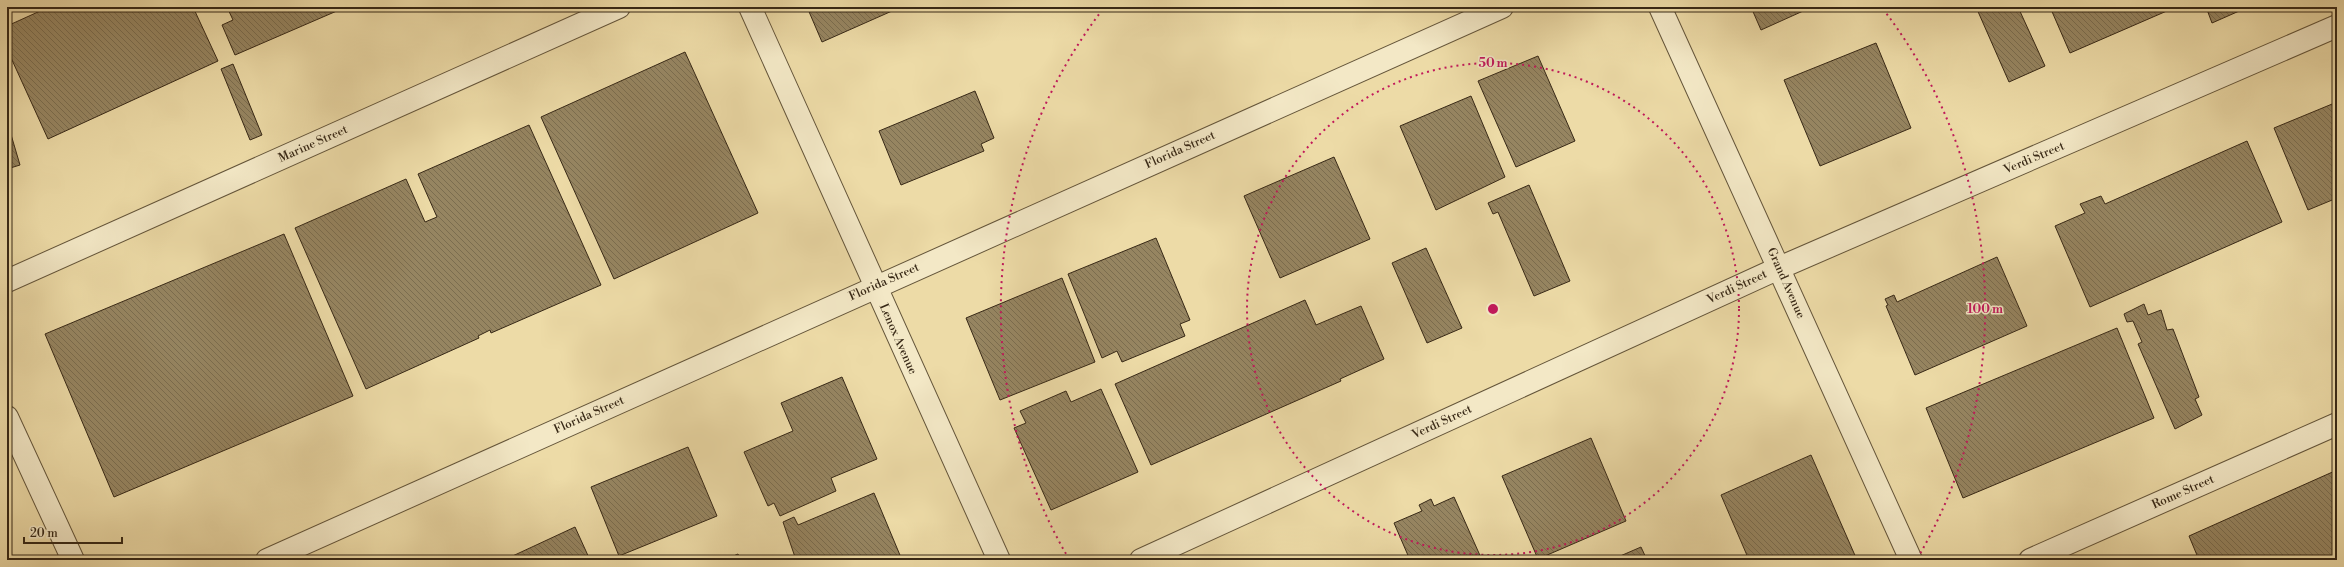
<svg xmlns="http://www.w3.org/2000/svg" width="2344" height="567" viewBox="0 0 2344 567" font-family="'Libre Bodoni',serif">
	<defs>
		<pattern id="building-back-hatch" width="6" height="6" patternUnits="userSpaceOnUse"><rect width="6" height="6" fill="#968561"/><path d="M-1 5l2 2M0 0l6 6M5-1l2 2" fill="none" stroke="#7b6d4f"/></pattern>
	</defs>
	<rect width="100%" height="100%" fill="#eddba7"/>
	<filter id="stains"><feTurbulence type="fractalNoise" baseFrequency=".005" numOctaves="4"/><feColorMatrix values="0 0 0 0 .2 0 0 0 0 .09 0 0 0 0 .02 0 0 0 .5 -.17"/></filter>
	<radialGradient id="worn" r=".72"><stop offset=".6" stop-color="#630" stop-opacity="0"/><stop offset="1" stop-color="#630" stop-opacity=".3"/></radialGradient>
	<g fill="url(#building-back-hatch)" stroke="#372816">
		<path d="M49,7H193L218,61L48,139L7,49V26Z"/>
		<path d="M227,7H346L235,55L222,25L233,20Z"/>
		<path d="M807,7H901L822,42Z"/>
		<path d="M1751,7H1812L1761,30Z"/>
		<path d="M1976,7H2018L2045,66L2009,82Z"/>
		<path d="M2050,7H2176L2070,53Z"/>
		<path d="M2206,7H2246V8L2212,23Z"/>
		<path d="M1876,43L1911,128L1820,166L1784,80Z"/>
		<path d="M685,52L758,213L614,279L541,117Z"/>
		<path d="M1538,56L1575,141L1516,167L1478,81Z"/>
		<path d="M233,64L262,135L250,140L221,69Z"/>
		<path d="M975,91L994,138L981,144L984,151L901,185L879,131Z"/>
		<path d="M1471,96L1505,177L1436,210L1400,126Z"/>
		<path d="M2337,102V198L2308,210L2274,128Z"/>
		<path d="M7,121L20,165L7,169Z"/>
		<path d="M529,125L601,285L491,333L490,330L478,336L479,338L366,389L295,228L406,179L425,222L437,217L418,174Z"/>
		<path d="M2247,141L2282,222L2090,307L2055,226L2085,213L2080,204L2101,196L2105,204Z"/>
		<path d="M1334,157L1370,239L1280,278L1244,196Z"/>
		<path d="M1529,185L1570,281L1534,296L1498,212L1493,214L1488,203Z"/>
		<path d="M284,234L353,396L114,497L45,334Z"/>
		<path d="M1156,238L1190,320L1180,324L1185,336L1122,362L1117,351L1102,358L1068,274Z"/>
		<path d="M1426,248L1462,328L1427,343L1392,263Z"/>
		<path d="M1997,257L2027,326L1915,375L1886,306L1888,305L1885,299L1894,295L1897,302Z"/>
		<path d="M1062,278L1095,362L1000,400L966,318Z"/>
		<path d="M1305,300L1316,325L1361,306L1384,359L1340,379L1341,381L1151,465L1115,384Z"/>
		<path d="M2144,304L2148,315L2161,310L2167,330L2173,329L2199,397L2195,399L2202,415L2175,429L2138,344L2142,342L2133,321L2127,322L2124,314Z"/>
		<path d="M2117,328L2154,418L1963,498L1926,408Z"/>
		<path d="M842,377L877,459L831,478L836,491L780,516L774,503L768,506L744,452L793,431L781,403Z"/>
		<path d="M1101,389L1138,472L1051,510L1014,428L1026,423L1020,411L1066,391L1071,402Z"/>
		<path d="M1591,438L1626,521L1538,559L1502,476Z"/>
		<path d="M688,447L717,516L619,556L591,487Z"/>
		<path d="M1811,455L1857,560H1749L1721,495Z"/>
		<path d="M2337,470V560H2199L2189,536Z"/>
		<path d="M874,493L902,560H796L783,522L794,517L798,525Z"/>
		<path d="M1454,497L1482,560H1410L1394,523L1422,511L1419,505L1431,499L1434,506Z"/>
		<path d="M575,527L590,560H504Z"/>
		<path d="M1641,547L1647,560H1611Z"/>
		<path d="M738,554L741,560H724Z"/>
	</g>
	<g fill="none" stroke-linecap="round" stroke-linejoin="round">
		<defs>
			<g id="street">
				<path d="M750,7L999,560"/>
				<path d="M1660,7L1911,560"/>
				<path d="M7,281L619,7"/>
				<path d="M7,417L73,560"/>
				<path d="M267,560L1502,7"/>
				<path d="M1141,560L1779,268L2337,26"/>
				<path d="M2030,560L2337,424"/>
			</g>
		</defs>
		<use href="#street" stroke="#64553a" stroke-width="24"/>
		<use href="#street" stroke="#f3e8c6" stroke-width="22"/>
	</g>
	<g fill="none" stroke="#c2185b" stroke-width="2" stroke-dasharray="2 4">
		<circle cx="1493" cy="309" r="246"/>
		<path d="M1069 559A492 492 0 0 1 1103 9M1883 9A492 492 0 0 1 1917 559"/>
	</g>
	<g text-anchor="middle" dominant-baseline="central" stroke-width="3" stroke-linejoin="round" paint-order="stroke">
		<g font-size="12" fill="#372816" stroke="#f3e8c6">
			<text transform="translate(313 144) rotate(-24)">Marine Street</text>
			<text transform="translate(1180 150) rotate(-24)">Florida Street</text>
			<text transform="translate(2034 158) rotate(-23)">Verdi Street</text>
			<text transform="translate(884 282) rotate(-24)">Florida Street</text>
			<text transform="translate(1786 283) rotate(66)">Grand Avenue</text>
			<text transform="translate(1737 287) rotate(-25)">Verdi Street</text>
			<text transform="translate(898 339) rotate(66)">Lenox Avenue</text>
			<text transform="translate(589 415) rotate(-24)">Florida Street</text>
			<text transform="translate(1442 422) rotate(-25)">Verdi Street</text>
			<text transform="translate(2183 492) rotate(-24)">Rome Street</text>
		</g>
	</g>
	<circle cx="1493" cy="309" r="6" fill="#c2185b" stroke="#f3e8c6" stroke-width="2"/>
	<g font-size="12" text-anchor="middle" font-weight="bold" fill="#c2185b" stroke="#f3e8c6" stroke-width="3" stroke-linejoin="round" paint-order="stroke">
		<text x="1493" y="67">50 m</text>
		<text x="1985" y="313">100 m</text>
	</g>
	<rect width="2344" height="567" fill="none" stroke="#eddba7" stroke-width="24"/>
	<rect x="8" y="8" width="2328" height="551" fill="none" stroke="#372816" stroke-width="2"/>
	<rect x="12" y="12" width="2320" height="543" fill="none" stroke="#372816"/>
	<path d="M24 537v6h98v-6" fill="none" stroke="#372816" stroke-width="2"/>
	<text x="30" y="537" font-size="12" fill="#372816" stroke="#f3e8c6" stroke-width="3" paint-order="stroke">20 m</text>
	<rect width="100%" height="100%" filter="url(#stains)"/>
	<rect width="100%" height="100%" fill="url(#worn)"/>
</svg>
